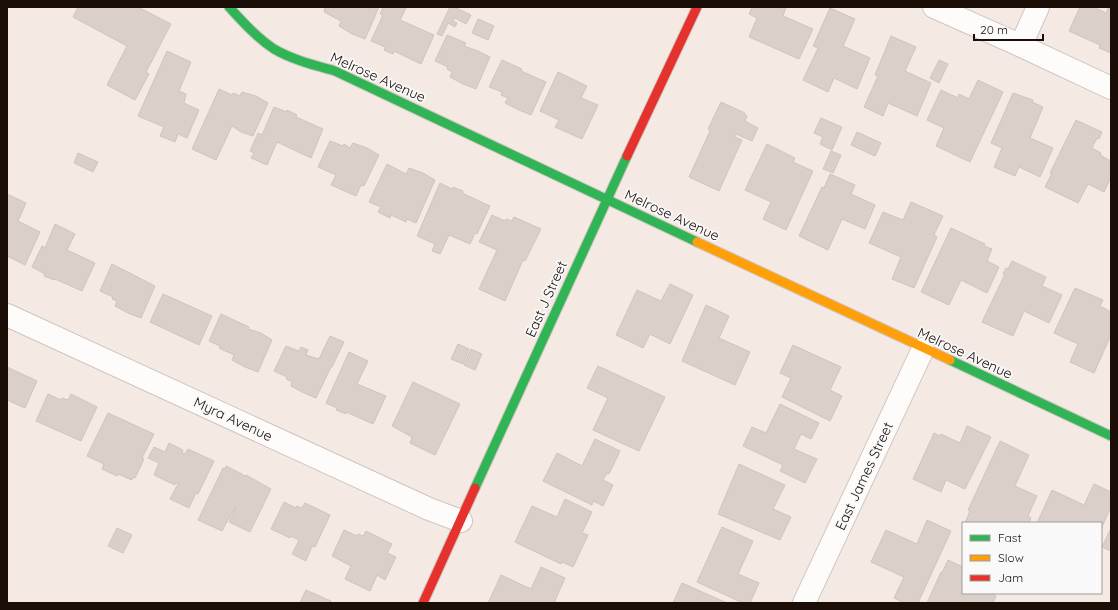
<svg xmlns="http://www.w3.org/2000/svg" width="1118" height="610" viewBox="0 0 1118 610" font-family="Quicksand,sans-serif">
	<rect width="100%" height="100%" fill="#f5eae3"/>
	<g fill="#dbd0c9" stroke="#d0c4bd">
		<path d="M78,7H138L171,24L146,72L149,74L135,100L107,85L127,46L73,17Z"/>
		<path d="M325,7H379L365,39L352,34L339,26L341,21L324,12Z"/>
		<path d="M383,7L406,8L400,20L434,35L421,64L394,51L393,54L384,50L385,47L371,41L383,15L380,14Z"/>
		<path d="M450,7H454L471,15L466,24L455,18L453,21L457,23L455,27L448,23L442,36L437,34Z"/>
		<path d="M752,7H786L783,16L813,29L799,59L749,37L757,18L749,14Z"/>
		<path d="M1080,7H1093L1106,13L1109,7H1111V53L1099,48L1100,45L1069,31Z"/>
		<path d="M830,8L855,19L843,46L870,58L857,89L834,78L828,92L803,80L818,48L813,46Z"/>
		<path d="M478,19L494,26L488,40L472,33Z"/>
		<path d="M447,35L466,43L464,46L478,51L490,57L476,89L463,84L450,77L452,72L447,69L448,67L435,61Z"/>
		<path d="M891,36L916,47L905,71L931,83L917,116L888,103L883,116L864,107L878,76L875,75Z"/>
		<path d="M167,51L191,62L179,91L186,94L184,103L199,110L187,138L178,134L175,142L160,136L164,127L138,116Z"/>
		<path d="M502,60L522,69L521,71L546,82L531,115L519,110L505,103L508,98L501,95L502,92L489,87Z"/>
		<path d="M939,60L948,64L939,83L930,78Z"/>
		<path d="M558,72L587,86L581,98L598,105L582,139L555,127L559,120L540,111Z"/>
		<path d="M978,80L1003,92L970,162L936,146L944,128L927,120L941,90L958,98L959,94L969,99Z"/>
		<path d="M219,89L232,95L233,93L240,96L242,92L256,96L268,103L253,136L241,132L232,126L216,160L192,149Z"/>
		<path d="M1013,93L1033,100L1032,102L1043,107L1030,138L1053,148L1040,177L1019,167L1015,176L994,167L1002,148L991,143Z"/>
		<path d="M721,102L745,113L744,114L747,116L745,121L758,128L752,141L736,134L735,137L742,140L719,191L689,177L710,131L708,129Z"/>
		<path d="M274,107L287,112V110L297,115L296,117L323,129L311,158L277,142L267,165L251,158L254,153L250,151L258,133L262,135Z"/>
		<path d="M821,118L842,127L832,150L820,144L823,137L814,133Z"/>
		<path d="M1076,120L1102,132L1099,139L1097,138L1092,148L1101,153L1100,155L1111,161V177L1104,192L1088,184L1078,203L1045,187L1052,173H1050Z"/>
		<path d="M857,132L881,143L875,156L851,145Z"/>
		<path d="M330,141L343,146L344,144L350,148L353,143L367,148L379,155L364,186L361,185L356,196L331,185L336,175L318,167Z"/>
		<path d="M767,144L795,158L793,162L813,171L786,230L763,219L771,202L745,190Z"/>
		<path d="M831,151L841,155L833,173L823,169Z"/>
		<path d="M78,153L98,162L93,172L74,163Z"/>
		<path d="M387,164L406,174L409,168L423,173L435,180L416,223L407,219L406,222L391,215L390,218L378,212L381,207L369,202Z"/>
		<path d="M830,174L855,185L851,194L875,205L865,229L842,219L828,250L799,236L822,187L824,188Z"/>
		<path d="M440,183L452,189L453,187L463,191L462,193L490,206L477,234L475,233L470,244L449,235L440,254L432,251L435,244L417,236Z"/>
		<path d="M7,194L26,203L18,221L40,232L25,265L7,256Z"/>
		<path d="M911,202L943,216L934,235L937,237L914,288L892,279L901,257L869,243L883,212L903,220Z"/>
		<path d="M492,215L505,221L506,219L512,221L514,217L541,229L525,261L523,260L505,301L479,289L497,250L479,242Z"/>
		<path d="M55,224L75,234L67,250L95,263L82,291L55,279L54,280L44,276L45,274L32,267L42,246L45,248Z"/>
		<path d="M951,228L985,244L984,246L992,249L987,261L999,267L987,293L961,280L949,305L921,292Z"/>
		<path d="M1012,261L1046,277L1042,286L1062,295L1049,323L1024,311L1013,336L982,322L1005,274H1003L1006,268L1008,269Z"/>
		<path d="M112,264L155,286L141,318L128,313L115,306L117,301L112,299L113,297L100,291Z"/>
		<path d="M670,284L693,295L670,344L650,334L643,348L616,335L637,290L661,301Z"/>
		<path d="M1075,288L1103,300L1100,306L1111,312V332L1110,335H1111L1094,373L1070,362L1078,344L1054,333Z"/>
		<path d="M163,294L212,316L199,345L150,322Z"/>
		<path d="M706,305L729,316L719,338L750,352L735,385L682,361Z"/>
		<path d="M221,314L249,327L248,329L261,333L272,340L258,372L245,367L232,360L234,355L219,348L220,346L209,341Z"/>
		<path d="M330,336L344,342L332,367H331L316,398L304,393L291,386L292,382L286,379L287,377L274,371L286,346L299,351L301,347L308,350L306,355L319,359Z"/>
		<path d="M458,344L469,349L463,364L451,359Z"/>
		<path d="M793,345L841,367L830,390L842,396L830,421L782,397L791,378L780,373Z"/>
		<path d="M471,349L482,354L475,370L464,365Z"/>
		<path d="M349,352L368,361L357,384L386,396L373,424L346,412V414L336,410L337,408L326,403Z"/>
		<path d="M598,366L665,397L639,451L593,430L608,398L587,388Z"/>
		<path d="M7,367L37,381L25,408L7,400Z"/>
		<path d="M413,382L460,404L435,455L410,443L412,437L392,426Z"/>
		<path d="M48,394L61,400L62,398L68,400L71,394L97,407L81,441L36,421Z"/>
		<path d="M780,404L819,423L811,439L801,434L794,449L817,459L805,483L780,471L783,465L743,446L752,427L766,433Z"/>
		<path d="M108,413L154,434L142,458L144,459L135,478L133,477L132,480L118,474L117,476L102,469L104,464L87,456Z"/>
		<path d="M967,426L991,437L965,489L946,480L941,492L913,479L934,433L940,436L941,434L960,443Z"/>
		<path d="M595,439L620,451L609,474L607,473L603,480L613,485L603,506L593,501L592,505L543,481L557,453L582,466Z"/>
		<path d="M1000,441L1029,455L1015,486L1037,496L1028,516L1031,518L1029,523H965L970,511L968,510Z"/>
		<path d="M169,443L183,450L182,453L185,454L188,449L214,461L198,494L196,493L189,508L170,499L178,484L175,482V485L154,475L159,463L148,458L154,447L165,452Z"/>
		<path d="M739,464L785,485L773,509L791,517L780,540L718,514Z"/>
		<path d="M226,466L242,474V475L245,476L246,475L271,489L250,532L229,522L236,507H235L222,531L198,520L223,468L225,469Z"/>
		<path d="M1094,484L1111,492V507L1101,529V523H1037L1052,490L1084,505Z"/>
		<path d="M565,499L592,512L582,533L588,535L573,567L562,562L561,564L515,542L532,506L557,517Z"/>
		<path d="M284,502L296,508L297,506L302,508L305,503L330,515L315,547L312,546L306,561L292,554L299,540L291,536L290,538L271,529Z"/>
		<path d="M927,520L951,531L918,603H904L894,598L904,577L871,562L886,530L917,544Z"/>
		<path d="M722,527L753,541L738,574L759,583L750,603H743L697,582Z"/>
		<path d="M117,528L132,535L123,553L108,546Z"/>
		<path d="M1111,528V551L1102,547Z"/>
		<path d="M344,530L357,536L358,534L363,536L366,531L392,544L387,553L396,557L385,580L377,575L370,591L345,579L351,566L332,556Z"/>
		<path d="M948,560L963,567V576L960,582L963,583V593H990L996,596L993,603H927L941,572L942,573Z"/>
		<path d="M541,567L565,578L554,603H488L501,575L531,589Z"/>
		<path d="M682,583L727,603H673Z"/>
		<path d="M306,590L331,601L330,603H300Z"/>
	</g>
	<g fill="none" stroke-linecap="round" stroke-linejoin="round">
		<defs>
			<g id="street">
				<path d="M934,7L1015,43L1111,88"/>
				<path d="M1021,45L1038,7"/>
				<path d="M7,315L429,509L461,521"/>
				<path d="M804,603L923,349"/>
			</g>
			<g id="fast">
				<path d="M229,7C243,22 257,38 274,49C293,60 314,65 335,71L697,242"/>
				<path d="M950,360L1111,436"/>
				<path d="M475,488L627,156"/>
			</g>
			<path id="slow" d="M697,242L950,360"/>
			<g id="jam">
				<path d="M627,156L697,7"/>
				<path d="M423,603L475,488"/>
			</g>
		</defs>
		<use href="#street" stroke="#d0c5be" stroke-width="24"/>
		<use href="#fast" stroke="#d0c5be" stroke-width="11"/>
		<use href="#slow" stroke="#d0c5be" stroke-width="11"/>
		<use href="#jam" stroke="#d0c5be" stroke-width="11"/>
		<use href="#street" stroke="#fefcfb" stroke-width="22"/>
		<use href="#fast" stroke="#30b455" stroke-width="9"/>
		<use href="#slow" stroke="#ff9f0a" stroke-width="9"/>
		<use href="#jam" stroke="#e5322d" stroke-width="9"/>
	</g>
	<g text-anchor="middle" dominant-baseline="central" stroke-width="3.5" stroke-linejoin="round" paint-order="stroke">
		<g font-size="14" fill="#1a0e07" stroke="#f9f9f9">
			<text transform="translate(378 77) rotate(24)">Melrose Avenue</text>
			<text transform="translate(672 215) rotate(25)">Melrose Avenue</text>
			<text transform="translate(546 299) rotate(-66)">East J Street</text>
			<text transform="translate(965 353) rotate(25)">Melrose Avenue</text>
			<text transform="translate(233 419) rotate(25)">Myra Avenue</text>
			<text transform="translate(864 476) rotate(-65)">East James Street</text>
		</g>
	</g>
	<rect width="1118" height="610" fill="none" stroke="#1a0e07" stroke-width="16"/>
	<rect x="962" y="522" width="140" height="72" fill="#f9f9f9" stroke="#a09b98"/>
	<rect x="970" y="535" width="20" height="6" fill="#30b455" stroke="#a09b98"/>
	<text x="998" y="542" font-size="12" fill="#1a0e07">Fast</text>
	<rect x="970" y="555" width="20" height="6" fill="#ff9f0a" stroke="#a09b98"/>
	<text x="998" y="562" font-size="12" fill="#1a0e07">Slow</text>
	<rect x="970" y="575" width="20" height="6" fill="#e5322d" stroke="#a09b98"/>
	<text x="998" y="582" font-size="12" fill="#1a0e07">Jam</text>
	<path d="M974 34v6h69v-6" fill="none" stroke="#1a0e07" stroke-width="2"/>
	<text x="980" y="34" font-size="12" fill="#1a0e07" stroke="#f9f9f9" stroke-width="3" paint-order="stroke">20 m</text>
</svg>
